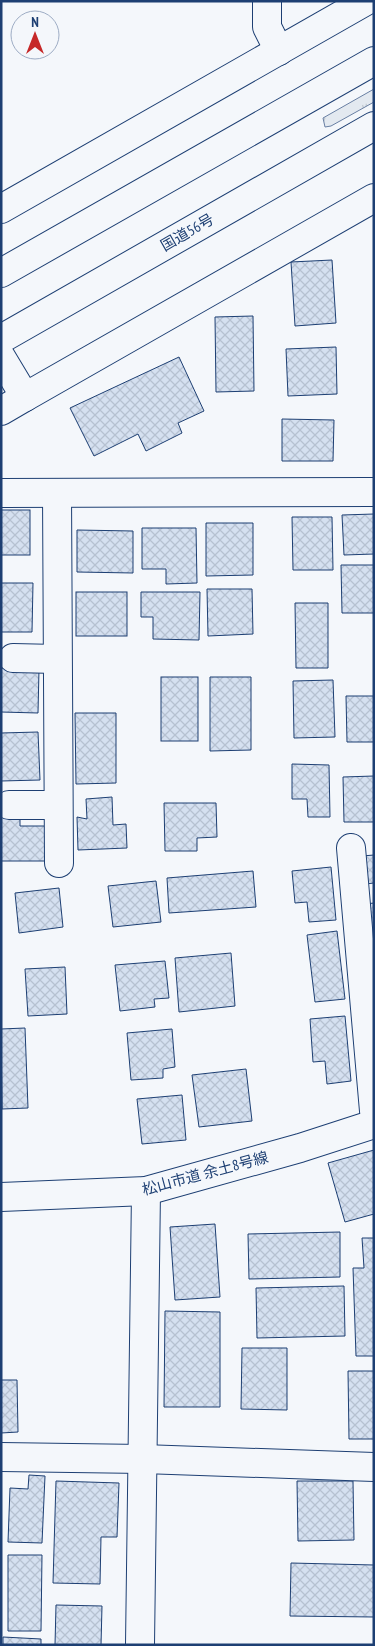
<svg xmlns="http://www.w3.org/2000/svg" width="375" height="1646" viewBox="0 0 375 1646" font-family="'PT Sans Narrow','Noto Sans JP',sans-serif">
	<defs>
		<pattern id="grass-tufts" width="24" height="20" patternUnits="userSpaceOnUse" patternTransform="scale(1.25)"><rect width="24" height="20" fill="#e3e9f0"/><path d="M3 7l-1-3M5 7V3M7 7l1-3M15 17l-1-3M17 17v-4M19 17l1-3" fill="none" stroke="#c2c9d1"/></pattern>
		<pattern id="building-cross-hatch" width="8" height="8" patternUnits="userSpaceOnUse" patternTransform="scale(1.25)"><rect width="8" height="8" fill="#d5e0f0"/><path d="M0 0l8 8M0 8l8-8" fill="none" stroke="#b6c1d1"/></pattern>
	</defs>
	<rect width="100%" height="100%" fill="#f4f7fb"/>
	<path fill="url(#grass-tufts)" stroke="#687fa3" d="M374,89V102L331,126L325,127L323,118Z"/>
	<g fill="url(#building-cross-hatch)" stroke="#1d3f73">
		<path d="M332,260L336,323L295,326L291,262Z"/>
		<path d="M253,316L254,391L216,392L215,317Z"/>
		<path d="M336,347L337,394L288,396L286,349Z"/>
		<path d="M179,357L204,411L178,423L182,433L146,451L138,434L94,456L70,408Z"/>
		<path d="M282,419L334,420L333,461H282Z"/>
		<rect x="1" y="510" width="29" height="45"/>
		<path d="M374,514V554L344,555L342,515Z"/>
		<path d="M292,517H332L333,570H293Z"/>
		<path d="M206,523H253V575L206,576Z"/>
		<path d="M142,528H196L197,583L166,584V569H142Z"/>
		<path d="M77,530L133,531V573L77,572Z"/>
		<path d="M341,565H374V613H342Z"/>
		<path d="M1,583H33L32,632H1Z"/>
		<path d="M207,589H252L253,634L208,636Z"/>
		<rect x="76" y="592" width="51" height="44"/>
		<path d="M141,592H200L199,640L153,639V617H141Z"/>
		<path d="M295,603H328V668H296Z"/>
		<path d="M1,668L39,669L38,713L1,712Z"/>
		<rect x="161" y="677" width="37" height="64"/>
		<path d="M210,677H251V750L210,751Z"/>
		<path d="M333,680L335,737L294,738L293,681Z"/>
		<path d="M346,696H374V742H347Z"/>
		<path d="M75,713H116V783L76,784Z"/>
		<path d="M38,732L40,780L1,781V733Z"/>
		<path d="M292,764L329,765L330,817H308L307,799H292Z"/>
		<path d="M374,776V822H344L343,777Z"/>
		<path d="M112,797L113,825L126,824L127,848L78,850L77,817L87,819L86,799Z"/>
		<path d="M164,803H216L217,837L197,838V851H165Z"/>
		<path d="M1,813H20V826H45V861H1Z"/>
		<path d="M374,855V883L365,884L362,856Z"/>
		<path d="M331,867L336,920L309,922L307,902L295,903L292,871Z"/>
		<path d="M253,871L256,907L169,913L167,878Z"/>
		<path d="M156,881L161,922L113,927L108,886Z"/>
		<path d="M59,888L63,927L19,933L15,893Z"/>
		<path d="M374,903V929H366L365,904Z"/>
		<path d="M337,931L345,999L315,1002L307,935Z"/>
		<path d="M231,953L235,1006L179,1012L175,958Z"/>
		<path d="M165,961L169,998L154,999L155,1007L120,1011L115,965Z"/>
		<path d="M65,967L67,1014L28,1016L25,969Z"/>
		<path d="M345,1016L351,1081L327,1084L325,1061L313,1062L310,1019Z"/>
		<path d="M25,1028L28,1108L2,1109L1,1029Z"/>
		<path d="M172,1029L175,1067L163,1069V1078L131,1080L127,1033Z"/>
		<path d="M246,1069L252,1121L199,1127L192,1075Z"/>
		<path d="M182,1095L186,1140L142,1144L137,1099Z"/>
		<path d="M374,1150V1214L345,1222L328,1163Z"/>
		<path d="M215,1224L220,1297L175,1300L170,1227Z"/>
		<path d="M340,1232V1277L249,1279L248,1234Z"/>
		<path d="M362,1238H374V1356H356L353,1268H364Z"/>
		<path d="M344,1286L345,1336L257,1338L256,1288Z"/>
		<path d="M165,1311L220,1312V1407H164Z"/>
		<path d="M242,1348H287V1410L241,1409Z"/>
		<path d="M348,1371H374V1439H349Z"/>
		<path d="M1,1380H17L18,1432L1,1433Z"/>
		<path d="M29,1475L45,1476L42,1543L8,1542L10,1488L28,1489Z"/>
		<path d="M56,1481L119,1483L117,1537H101L100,1584L53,1583Z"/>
		<path d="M297,1481H353L354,1540L298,1541Z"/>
		<path d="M8,1555H42L41,1631H8Z"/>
		<path d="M291,1563L374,1565V1617L290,1616Z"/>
		<path d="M56,1605L102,1606L101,1645H55Z"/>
		<path d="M3,1637L41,1639V1645H3Z"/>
	</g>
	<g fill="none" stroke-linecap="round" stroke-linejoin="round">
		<defs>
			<g id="minor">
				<path d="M267,1V27L279,51"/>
				<path d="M1,209L366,1"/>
				<path d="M1,357L25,397L374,198"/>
				<path d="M1,411L25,397"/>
				<path d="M1,493L374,492"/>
				<path d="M57,493L59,863"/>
				<path d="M13,658L57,659"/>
				<path d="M9,805H58"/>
				<path d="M351,848L374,1111"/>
				<path d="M1,1197L146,1191L300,1148L374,1124"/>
				<path d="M1,1457L143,1459L374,1467"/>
				<path d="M140,1645L146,1191"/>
			</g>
			<g id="trunk">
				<path d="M1,273L374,61"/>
				<path d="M1,339L374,126"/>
			</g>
		</defs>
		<use href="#minor" stroke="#1d3f73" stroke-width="30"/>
		<use href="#trunk" stroke="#1d3f73" stroke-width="30"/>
		<use href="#minor" stroke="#f4f7fb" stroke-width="28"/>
		<use href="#trunk" stroke="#f4f7fb" stroke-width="28"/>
	</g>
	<g text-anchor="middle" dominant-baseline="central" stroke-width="4" stroke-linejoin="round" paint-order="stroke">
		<g font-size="15" fill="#1d3f73" stroke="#f4f7fb">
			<text transform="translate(187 232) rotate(-30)">国道56号</text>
			<text transform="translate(205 1173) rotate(-15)">松山市道 余土8号線</text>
		</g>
	</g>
	<rect width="375" height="1646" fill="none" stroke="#1d3f73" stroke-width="5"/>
	<g transform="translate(35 35)"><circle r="24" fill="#f4f7fb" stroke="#9eadc5"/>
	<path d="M0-4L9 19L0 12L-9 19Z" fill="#c62828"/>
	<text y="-8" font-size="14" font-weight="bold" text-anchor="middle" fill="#1d3f73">N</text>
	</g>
</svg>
